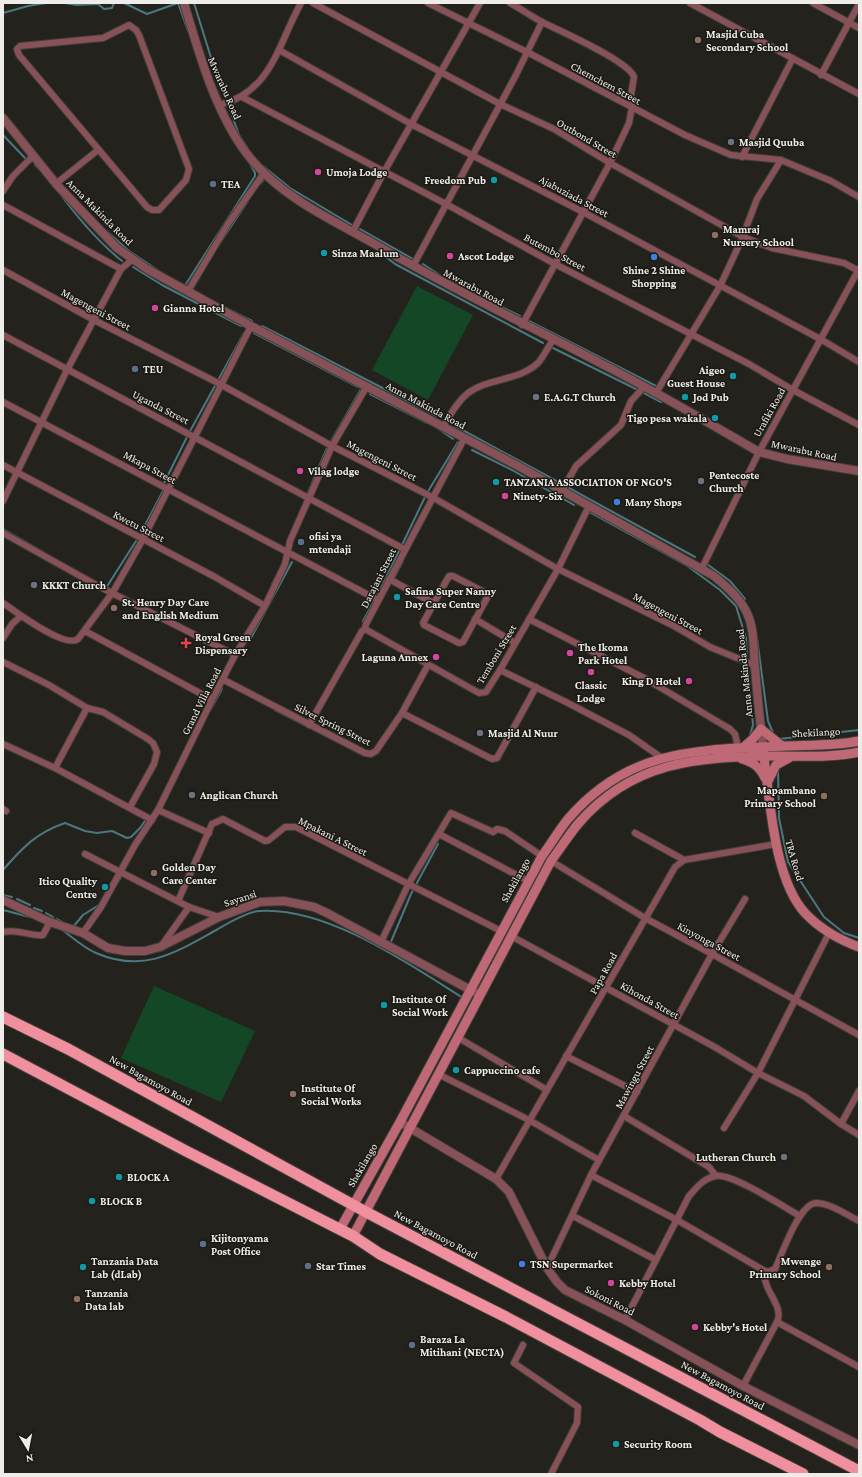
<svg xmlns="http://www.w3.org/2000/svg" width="862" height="1477" viewBox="0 0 862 1477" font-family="'Crimson Pro',serif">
	<rect width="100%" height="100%" fill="#24221c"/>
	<g fill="#134726">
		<path d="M417,286L473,315L428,400L372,370Z"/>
		<path d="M154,986L255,1031L221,1102L121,1058Z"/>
	</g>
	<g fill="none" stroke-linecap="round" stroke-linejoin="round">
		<g stroke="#4a7780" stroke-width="2">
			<path d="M65,3L76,5L98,4L104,9L112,8L114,3"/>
			<path d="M124,3L147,14L178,3L188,31"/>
			<path d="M194,3L217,77L226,98"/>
			<path d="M3,13L28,6L46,3"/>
			<path d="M228,104L239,135L247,147"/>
			<path d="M10,121L20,133"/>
			<path d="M3,135L26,159"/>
			<path d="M35,165L40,170"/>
			<path d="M263,166L290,188L352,225"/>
			<path d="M260,184L266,177"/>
			<path d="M58,191C77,217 97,241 122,261"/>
			<path d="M103,228L129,251L162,273"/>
			<path d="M360,229L413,259"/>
			<path d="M218,246L248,201"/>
			<path d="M376,249L395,264L543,343"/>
			<path d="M423,264L444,278L520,316"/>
			<path d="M133,267L162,285L241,326"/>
			<path d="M184,287L255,176V173L249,162"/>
			<path d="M226,308L252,321"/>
			<path d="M529,321L658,387"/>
			<path d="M262,326L437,416"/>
			<path d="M254,333L358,387"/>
			<path d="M553,348L638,390"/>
			<path d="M644,393L661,402"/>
			<path d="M370,394L427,423"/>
			<path d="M455,426L562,484"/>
			<path d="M436,427L453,439"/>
			<path d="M330,443L361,389"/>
			<path d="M472,450L512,470L574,505"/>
			<path d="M569,488L695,557"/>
			<path d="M427,493L458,442"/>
			<path d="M307,495L327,448"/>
			<path d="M302,508L304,502"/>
			<path d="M588,511L686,565L720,590L736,606L746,638L747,657"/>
			<path d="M3,529L45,553"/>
			<path d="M141,533L165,487L164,483L189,433L244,333"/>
			<path d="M402,545L425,497"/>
			<path d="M707,564L730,581L745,599"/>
			<path d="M394,578L403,561"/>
			<path d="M272,584L277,575"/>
			<path d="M106,588L136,541"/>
			<path d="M378,594L400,549"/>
			<path d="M363,621L374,601"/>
			<path d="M251,638L292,562"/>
			<path d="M757,638L768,721L773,733"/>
			<path d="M748,667L753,725L749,739"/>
			<path d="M211,709L222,689"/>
			<path d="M275,710L365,756"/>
			<path d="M779,739L859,730"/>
			<path d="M778,767L779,818L788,862L824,917L844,933L859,938"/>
			<path d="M3,870C23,847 36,833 65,823L85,831L97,833L112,831L127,838L131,837L140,828L147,818"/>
			<path d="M115,887L123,874"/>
			<path d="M3,895L12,897"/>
			<path d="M17,899L30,905"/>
			<path d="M34,908L42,911"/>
			<path d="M3,910L30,917"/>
			<path d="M46,913L53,917"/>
			<path d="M57,919L66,924"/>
			<path d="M73,927L83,915L99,905"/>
			<path d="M61,929C72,937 84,948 96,953C145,974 176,952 218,929C228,923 248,912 259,911C326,906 409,964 463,998"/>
			<path d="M390,944L411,894L438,844"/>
		</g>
		<defs>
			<g id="minor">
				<path d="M313,3L500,104L554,129L610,163L743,237L772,248L844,263L859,271"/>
				<path d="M428,3L527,52L685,135L731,155L781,160L831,181L859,197"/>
				<path d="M510,3C521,9 531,16 542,22C560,31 629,61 634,77L631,95L632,107L629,123L610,163L522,325"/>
				<path d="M690,3L859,94"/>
				<path d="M813,3L859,28"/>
				<path d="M129,25L136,30L139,35L189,169L186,180L159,210H152L147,207L19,55L17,49L20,46L103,38Z"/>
				<path d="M279,50L411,124L583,212L822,340L859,362"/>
				<path d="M821,75L859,4"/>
				<path d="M242,97L446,204L555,264L749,364L793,390L859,425"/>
				<path d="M219,105C272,92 278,44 301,3"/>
				<path d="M742,157L792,60"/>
				<path d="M57,185L58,182L98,150"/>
				<path d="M3,191L13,176L33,156"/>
				<path d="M3,205L121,269"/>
				<path d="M353,231L384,172L480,3"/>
				<path d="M413,266L516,75L542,22"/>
				<path d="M3,270L94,320L218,383L332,446L432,497L558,569L674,626L710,647L754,665"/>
				<path d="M188,291L228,224L264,173"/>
				<path d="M3,335L404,549"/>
				<path d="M656,393L720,286L741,241L757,199L781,160"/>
				<path d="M3,402L378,600"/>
				<path d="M443,427C450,415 457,402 468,393C488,378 519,381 538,363C544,356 548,347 553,340"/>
				<path d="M3,465L215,577L265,606"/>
				<path d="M562,491L576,466L621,425L631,401L644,387"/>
				<path d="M3,501L67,370L121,269L133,259"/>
				<path d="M3,533L100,587L233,654L234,657"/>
				<path d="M702,568L759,452L859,269"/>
				<path d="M449,576H453L486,593L488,596L463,642L459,643L424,625L423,623Z"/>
				<path d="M389,579L433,603"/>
				<path d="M3,603C16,612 65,649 78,639L113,592L143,539L251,326"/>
				<path d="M475,619L515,643"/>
				<path d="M529,619L646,679L730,729L735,734L738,747"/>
				<path d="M365,629L479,693L486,692L500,670L558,569L589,506"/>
				<path d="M85,631L209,698L211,702"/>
				<path d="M3,638L12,624L21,616"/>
				<path d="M3,662L49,685L87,708L103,712L148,739L153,743L157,752L154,764L130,807"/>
				<path d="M500,670L566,702L629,735L662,758"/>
				<path d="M224,680L365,753L371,754L376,751L402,713L492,759L497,758L536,687"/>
				<path d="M402,713L428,665"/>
				<path d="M309,725L362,631L365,629L366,624L464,439"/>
				<path d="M3,744L55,768L152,820"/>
				<path d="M55,768L87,708"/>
				<path d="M3,809L6,811"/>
				<path d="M158,810L209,833"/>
				<path d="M635,833L684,860"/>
				<path d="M439,834L528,881"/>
				<path d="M85,854L189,907L219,917"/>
				<path d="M551,861L645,918L712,954L859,1035"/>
				<path d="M178,901L212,824L223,819L265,841L269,840L285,827H296L501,931"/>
				<path d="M3,932C19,928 29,937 43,935L50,922"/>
				<path d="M83,933L101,907L135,845L158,810L211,702L234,657L265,606L285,564L290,541L332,446L367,386"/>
				<path d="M511,936L713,1046L758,1073L804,1096L841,1124L859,1135"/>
				<path d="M381,942L408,885L451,813L493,832L497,829L505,831L542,856"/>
				<path d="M162,945L189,907"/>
				<path d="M457,1037L547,1090"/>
				<path d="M566,1056L637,1092"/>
				<path d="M438,1074L529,1120L599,1160"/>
				<path d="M624,1116L709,1167L716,1176"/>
				<path d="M841,1124L859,1091"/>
				<path d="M724,1128L758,1073L829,933"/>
				<path d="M591,1175L677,1220L763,1270C764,1275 765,1281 767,1286C771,1297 783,1310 777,1322"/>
				<path d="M496,1179L675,867L684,860L776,844"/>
				<path d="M573,1216L656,1260"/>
				<path d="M547,1268L591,1175L712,954L745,899"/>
				<path d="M763,1270L768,1272L775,1269C782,1254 799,1204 816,1203C830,1203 847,1215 859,1221"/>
				<path d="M625,1320L689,1196C697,1187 704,1178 716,1176C732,1173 784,1207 800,1216"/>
				<path d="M523,1345L514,1363L578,1407L577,1423L551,1474"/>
				<path d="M743,1386L777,1322L859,1367"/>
			</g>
			<g id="tertiary">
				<path d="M184,3C199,54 217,118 251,159C285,200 335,221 380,247C452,289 528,325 602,364C655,391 707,422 759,452L787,459L859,471"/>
				<path d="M3,118L57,185L117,248L147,269L251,326L520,467L714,576C727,587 740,598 747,613C755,630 753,649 755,667C757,694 760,720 763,747"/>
				<path d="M3,900L50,922L83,933L108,948L125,951H145L160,947L219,917L260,902L284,901L314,907L327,913L480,995"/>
				<path d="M400,1122L496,1179L509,1192L547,1268L557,1282L565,1290L625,1320L743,1386L859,1445"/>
			</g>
			<g id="secondary">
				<path d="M744,747L752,740L761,729L782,746"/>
				<path d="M763,750C770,797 773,878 805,913C820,929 840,940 859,947"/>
				<path d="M742,759C753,762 760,767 765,778"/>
				<path d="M768,781L776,765L789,758"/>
				<path d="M340,1229L400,1122L542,856C551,844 559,830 568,819C629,748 698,750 784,746C808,745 835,746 859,741"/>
				<path d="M353,1236L551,861C560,849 568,836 578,824C632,761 697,757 774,756C802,756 832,758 859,752"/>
			</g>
			<g id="trunk">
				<path d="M3,1017L68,1049L366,1212L859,1471"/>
				<path d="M3,1054L186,1151L353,1236L380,1254L506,1317L700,1420L720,1432L803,1474"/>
			</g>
		</defs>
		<use href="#minor" stroke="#403e39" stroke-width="8"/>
		<use href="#tertiary" stroke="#403e39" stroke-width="10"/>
		<use href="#secondary" stroke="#403e39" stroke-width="11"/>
		<use href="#trunk" stroke="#403e39" stroke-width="13"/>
		<use href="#minor" stroke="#875158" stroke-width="6"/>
		<use href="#tertiary" stroke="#875158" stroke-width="8"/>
		<use href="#secondary" stroke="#c06976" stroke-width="9"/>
		<use href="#trunk" stroke="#f0909e" stroke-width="11"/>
	</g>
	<g fill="#8d6e63" stroke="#1b1913" stroke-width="1.5">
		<circle cx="698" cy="40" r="4"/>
		<circle cx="715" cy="235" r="4"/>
		<circle cx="114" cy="608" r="4"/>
		<circle cx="824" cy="796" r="4"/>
		<circle cx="154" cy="873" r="4"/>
		<circle cx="293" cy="1094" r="4"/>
		<circle cx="829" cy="1267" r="4"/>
		<circle cx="77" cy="1299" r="4"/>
	</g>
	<g fill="#6b7280" stroke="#1b1913" stroke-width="1.5">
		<circle cx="731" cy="142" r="4"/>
		<circle cx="536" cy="397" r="4"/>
		<circle cx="701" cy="481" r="4"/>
		<circle cx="34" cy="585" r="4"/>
		<circle cx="480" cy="733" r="4"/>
		<circle cx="192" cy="795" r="4"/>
		<circle cx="784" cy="1157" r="4"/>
	</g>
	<g fill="#d1479c" stroke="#1b1913" stroke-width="1.5">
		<circle cx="318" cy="172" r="4"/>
		<circle cx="450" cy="256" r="4"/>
		<circle cx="155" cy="308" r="4"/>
		<circle cx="300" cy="471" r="4"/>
		<circle cx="505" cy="496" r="4"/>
		<circle cx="570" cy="653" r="4"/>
		<circle cx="436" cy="657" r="4"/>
		<circle cx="591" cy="672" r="4"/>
		<circle cx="689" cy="681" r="4"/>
		<circle cx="611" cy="1283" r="4"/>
		<circle cx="695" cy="1327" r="4"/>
	</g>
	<g fill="#0f9aa8" stroke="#1b1913" stroke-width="1.5">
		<circle cx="494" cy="180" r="4"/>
		<circle cx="324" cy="253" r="4"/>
		<circle cx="733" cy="376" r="4"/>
		<circle cx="685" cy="397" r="4"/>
		<circle cx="715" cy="418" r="4"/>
		<circle cx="496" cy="482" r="4"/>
		<circle cx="397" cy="597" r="4"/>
		<circle cx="105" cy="887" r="4"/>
		<circle cx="384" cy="1005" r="4"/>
		<circle cx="456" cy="1070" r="4"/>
		<circle cx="119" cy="1177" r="4"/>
		<circle cx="92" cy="1201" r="4"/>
		<circle cx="83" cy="1267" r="4"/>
		<circle cx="616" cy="1444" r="4"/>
	</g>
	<g fill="#5c6f8a" stroke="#1b1913" stroke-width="1.5">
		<circle cx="213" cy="184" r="4"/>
		<circle cx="135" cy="369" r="4"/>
		<circle cx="301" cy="542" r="4"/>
		<circle cx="203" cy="1244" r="4"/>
		<circle cx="308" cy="1266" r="4"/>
		<circle cx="412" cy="1345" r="4"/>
	</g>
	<g fill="#3f7fe0" stroke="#1b1913" stroke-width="1.5">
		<circle cx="654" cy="257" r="4"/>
		<circle cx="617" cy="502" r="4"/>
		<circle cx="522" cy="1264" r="4"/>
	</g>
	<path fill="#e0444e" stroke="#1b1913" stroke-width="1.5" d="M184 637h4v4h4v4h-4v4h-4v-4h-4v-4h4z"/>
	<g text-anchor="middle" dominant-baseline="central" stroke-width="3" stroke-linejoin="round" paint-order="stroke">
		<g font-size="11" font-weight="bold" fill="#efedea" stroke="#1b1913" text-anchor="start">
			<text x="706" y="34">Masjid Cuba<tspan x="706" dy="13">Secondary School</tspan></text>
			<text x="739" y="142">Masjid Quuba</text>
			<text x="326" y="172">Umoja Lodge</text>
			<text x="486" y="180" text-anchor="end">Freedom Pub</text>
			<text x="221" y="184">TEA</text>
			<text x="723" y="229">Mamraj<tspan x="723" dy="13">Nursery School</tspan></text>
			<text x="332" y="253">Sinza Maalum</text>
			<text x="458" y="256">Ascot Lodge</text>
			<text x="654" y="270" text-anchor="middle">Shine 2 Shine<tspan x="654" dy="13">Shopping</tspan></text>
			<text x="163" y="308">Gianna Hotel</text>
			<text x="143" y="369">TEU</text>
			<text x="725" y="370" text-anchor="end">Aigeo<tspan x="725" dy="13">Guest House</tspan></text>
			<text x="544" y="397">E.A.G.T Church</text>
			<text x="693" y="397">Jod Pub</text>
			<text x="707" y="418" text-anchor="end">Tigo pesa wakala</text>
			<text x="308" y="471">Vilag lodge</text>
			<text x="709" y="475">Pentecoste<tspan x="709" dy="13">Church</tspan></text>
			<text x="504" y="482">TANZANIA ASSOCIATION OF NGO'S</text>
			<text x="513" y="496">Ninety-Six</text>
			<text x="625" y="502">Many Shops</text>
			<text x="309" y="536">ofisi ya<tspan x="309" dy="13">mtendaji</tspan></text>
			<text x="42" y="585">KKKT Church</text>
			<text x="405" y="591">Safina Super Nanny<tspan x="405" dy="13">Day Care Centre</tspan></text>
			<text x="122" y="602">St. Henry Day Care<tspan x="122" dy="13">and English Medium</tspan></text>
			<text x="195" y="637">Royal Green<tspan x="195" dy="13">Dispensary</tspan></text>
			<text x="578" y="647">The Ikoma<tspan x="578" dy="13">Park Hotel</tspan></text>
			<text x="428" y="657" text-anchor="end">Laguna Annex</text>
			<text x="681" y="681" text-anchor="end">King D Hotel</text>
			<text x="591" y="685" text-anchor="middle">Classic<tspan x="591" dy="13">Lodge</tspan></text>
			<text x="488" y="733">Masjid Al Nuur</text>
			<text x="816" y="790" text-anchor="end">Mapambano<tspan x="816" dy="13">Primary School</tspan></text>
			<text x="200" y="795">Anglican Church</text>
			<text x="162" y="867">Golden Day<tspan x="162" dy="13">Care Center</tspan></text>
			<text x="97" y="881" text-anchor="end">Itico Quality<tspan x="97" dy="13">Centre</tspan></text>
			<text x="392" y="999">Institute Of<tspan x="392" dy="13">Social Work</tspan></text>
			<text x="464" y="1070">Cappuccino cafe</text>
			<text x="301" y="1088">Institute Of<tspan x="301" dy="13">Social Works</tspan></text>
			<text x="776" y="1157" text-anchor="end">Lutheran Church</text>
			<text x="127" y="1177">BLOCK A</text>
			<text x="100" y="1201">BLOCK B</text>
			<text x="211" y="1238">Kijitonyama<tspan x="211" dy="13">Post Office</tspan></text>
			<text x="91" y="1261">Tanzania Data<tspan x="91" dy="13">Lab (dLab)</tspan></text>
			<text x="821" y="1261" text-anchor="end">Mwenge<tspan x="821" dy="13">Primary School</tspan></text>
			<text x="530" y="1264">TSN Supermarket</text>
			<text x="316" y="1266">Star Times</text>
			<text x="619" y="1283">Kebby Hotel</text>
			<text x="85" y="1293">Tanzania<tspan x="85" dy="13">Data lab</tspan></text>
			<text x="703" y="1327">Kebby's Hotel</text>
			<text x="420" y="1339">Baraza La<tspan x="420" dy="13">Mitihani (NECTA)</tspan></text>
			<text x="624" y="1444">Security Room</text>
		</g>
		<g font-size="11" fill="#efedea" stroke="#1b1913">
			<text transform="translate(606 83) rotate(28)">Chemchem Street</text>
			<text transform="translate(225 88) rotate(66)">Mwarabu Road</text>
			<text transform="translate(587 138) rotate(30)">Outbond Street</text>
			<text transform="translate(574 196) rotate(28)">Ajabuziada Street</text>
			<text transform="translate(100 212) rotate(45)">Anna Makinda Road</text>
			<text transform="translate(555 252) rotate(28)">Butembo Street</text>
			<text transform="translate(474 287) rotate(28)">Mwarabu Road</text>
			<text transform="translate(96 309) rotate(28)">Magengeni Street</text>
			<text transform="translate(426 405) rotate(28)">Anna Makinda Road</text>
			<text transform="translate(161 407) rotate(27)">Uganda Street</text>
			<text transform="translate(769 412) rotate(-61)">Urafiki Road</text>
			<text transform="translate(804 450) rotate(12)">Mwarabu Road</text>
			<text transform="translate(382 460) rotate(27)">Magengeni Street</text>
			<text transform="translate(150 467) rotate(28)">Mkapa Street</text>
			<text transform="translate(139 526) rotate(27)">Kwetu Street</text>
			<text transform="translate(378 578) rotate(-63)">Darajani Street</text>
			<text transform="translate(668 613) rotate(28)">Magengeni Street</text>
			<text transform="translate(496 654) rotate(-59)">Temboni Street</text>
			<text transform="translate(744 673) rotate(-96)">Anna Makinda Road</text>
			<text transform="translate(201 701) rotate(-63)">Grand Villa Road</text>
			<text transform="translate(333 724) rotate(26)">Silver Spring Street</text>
			<text transform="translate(816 732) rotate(-3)">Shekilango</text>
			<text transform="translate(333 836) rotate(26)">Mpakani A Street</text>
			<text transform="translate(795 860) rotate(74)">TRA Road</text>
			<text transform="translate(515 880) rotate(-61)">Shekilango</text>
			<text transform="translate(240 898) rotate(-18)">Sayansi</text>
			<text transform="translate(709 941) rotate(28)">Kinyonga Street</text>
			<text transform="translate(603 973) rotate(-61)">Papa Road</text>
			<text transform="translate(650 1000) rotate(29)">Kihonda Street</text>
			<text transform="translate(634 1077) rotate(-62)">Mawingu Street</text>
			<text transform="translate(151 1080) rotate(29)">New Bagamoyo Road</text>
			<text transform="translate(362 1165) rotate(-60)">Shekilango</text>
			<text transform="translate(436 1234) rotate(28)">New Bagamoyo Road</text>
			<text transform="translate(610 1300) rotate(27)">Sokoni Road</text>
			<text transform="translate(723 1385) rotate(28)">New Bagamoyo Road</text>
		</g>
	</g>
	<rect width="862" height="1477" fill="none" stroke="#efedea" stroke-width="8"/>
	<g transform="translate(28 1449) rotate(170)" stroke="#1b1913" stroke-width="3" paint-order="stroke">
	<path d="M0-3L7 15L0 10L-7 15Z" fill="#efedea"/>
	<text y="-6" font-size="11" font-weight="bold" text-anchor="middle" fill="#efedea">N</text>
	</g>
</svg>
